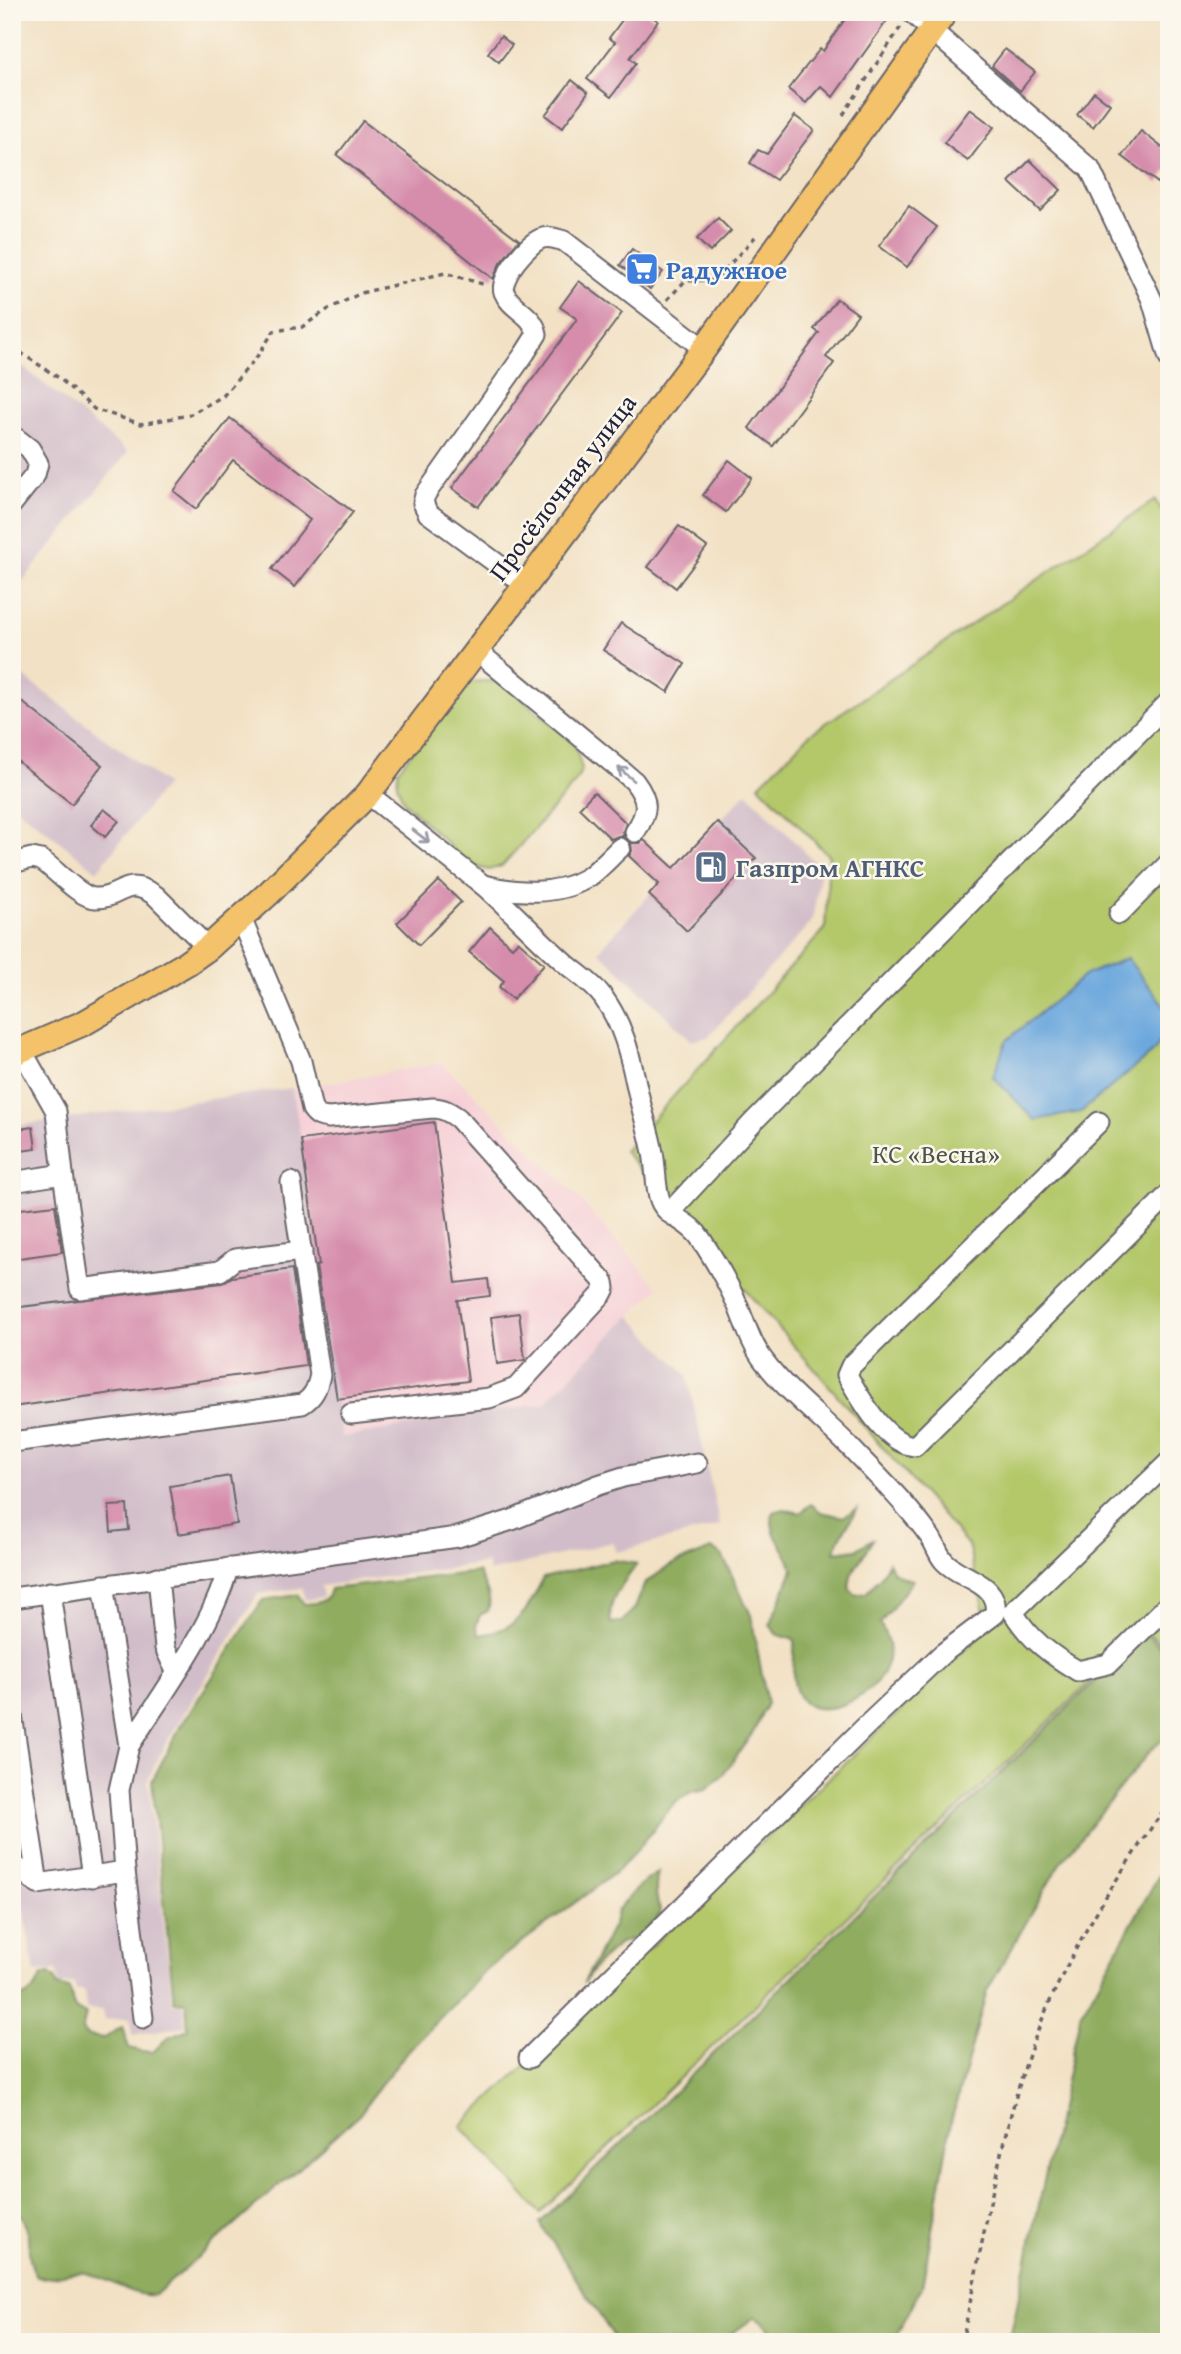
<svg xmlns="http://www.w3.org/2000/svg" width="1181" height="2354" viewBox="0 0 1181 2354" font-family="'Gentium Book Plus',serif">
	<rect width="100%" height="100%" fill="#fbf7ec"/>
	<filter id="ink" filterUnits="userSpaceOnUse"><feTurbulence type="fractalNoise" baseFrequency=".0143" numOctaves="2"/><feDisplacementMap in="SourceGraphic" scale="14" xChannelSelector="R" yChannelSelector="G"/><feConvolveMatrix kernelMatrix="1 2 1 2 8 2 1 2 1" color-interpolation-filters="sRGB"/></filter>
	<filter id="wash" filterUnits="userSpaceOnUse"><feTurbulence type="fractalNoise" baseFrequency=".00686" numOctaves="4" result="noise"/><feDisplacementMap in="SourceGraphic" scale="28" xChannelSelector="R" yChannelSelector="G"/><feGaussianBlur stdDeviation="1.57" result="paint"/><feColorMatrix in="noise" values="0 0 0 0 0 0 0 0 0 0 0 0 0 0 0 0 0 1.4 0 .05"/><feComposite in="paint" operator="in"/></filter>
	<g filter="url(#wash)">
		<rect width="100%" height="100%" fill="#f2e1c4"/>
		<path fill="#f6cfd6" d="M442,1063L573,1192L658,1288L545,1403L342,1440L301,1140L292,1089Z"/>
		<g fill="#d1bdc9">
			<path d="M12,358L128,452L12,594Z"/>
			<path d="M12,668L166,784L97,871L12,804Z"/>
			<path d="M747,792L821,869L812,921L708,1037L692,1041L599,951L649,895Z"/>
			<path d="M292,1088L301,1140L342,1437L545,1403L630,1316L687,1375L720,1526L617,1552L613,1542L489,1572L487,1563L321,1586L323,1597L305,1600L302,1588L258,1594L166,1743L148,1779L172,2004H183L185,2026L132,2035L130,2018L104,2020L102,2010L86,2009L84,1990H76L74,1983L59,1985L56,1970L35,1973L22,1901L12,1892V1126Z"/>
		</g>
		<g fill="#b4c86b" stroke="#6b7553" stroke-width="2">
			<path d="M1155,500L1169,522V1652L1145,1629L540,2213L461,2126L988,1628L968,1545L624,1151L825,929L829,856L759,785L810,734Z"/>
			<path d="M488,681L502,682L574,743L582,769L575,783L502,866L489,870L469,865L404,802L397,785L398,770L467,682Z"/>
		</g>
		<g fill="#8fac5f" stroke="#58674d" stroke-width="2">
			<path d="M811,1504L821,1512L843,1517L857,1509L838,1541L835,1552L857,1549L874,1538L851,1575L849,1588L856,1595L866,1593L880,1578L889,1562L892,1571L904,1578L913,1580L880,1624C918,1683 820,1730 800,1698C788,1679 796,1660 794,1640L776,1634L770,1624L793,1570C789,1549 767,1537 773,1512L783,1509L800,1513Z"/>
			<path d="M712,1549L722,1555L751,1615L767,1703L754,1731L723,1775L706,1789L691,1792L674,1803L639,1848L616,1872L489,1967L408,2051L381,2084L360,2114L155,2295C131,2298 111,2278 86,2273C72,2270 54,2280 37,2277C21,2253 38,2228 12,2206V2001C30,1995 33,1993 42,1976L49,1974L54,1978L57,1986L69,1989C75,2000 68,2010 86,2014L82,2030L87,2036L105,2038L122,2027L129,2048L141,2051L153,2052L168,2037L188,2029L186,2002L174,2001L152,1781L180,1727L260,1604L263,1600L298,1595L304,1604C317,1603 327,1604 330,1589L478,1572C484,1586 493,1597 488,1611L480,1615L476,1625L479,1635C517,1630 528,1612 543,1578L613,1560L637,1564C625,1582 606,1600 611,1623L622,1622L635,1608L645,1583L671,1565Z"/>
			<path d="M1145,1632L1169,1656V1734L1150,1751L1059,1865L987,1991L951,2122L922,2287L893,2342H787L755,2317L720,2342H617L540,2223Z"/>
			<path d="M1169,1857V2342H1009L1080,2016Z"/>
			<path d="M658,1872C655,1887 655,1899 661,1913L642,1936L620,1943L599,1962L583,1984L614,1924L617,1911L640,1885Z"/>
		</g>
		<path fill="#6ca7dd" stroke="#47648c" stroke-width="2" d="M1127,958L1169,1012V1023L1155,1050L1081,1112L1035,1120L993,1077L1006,1041L1085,975Z"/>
		<g id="blocks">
			<g fill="#d68dac">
				<path d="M628,12H646L658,21L630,58L636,63L611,97L587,79L615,42L609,38Z"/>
				<path d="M850,12H893L833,97L821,86L806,103L788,89L820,49L823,51Z"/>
				<path d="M501,36L512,45L499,62L488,53Z"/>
				<path d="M1005,49L1035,72L1020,91L992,66Z"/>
				<path d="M572,80L588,93L562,128L545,115Z"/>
				<path d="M1094,92L1110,104L1093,127L1077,115Z"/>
				<path d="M970,109L994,127L968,161L944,143Z"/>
				<path d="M795,116L814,130L776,180L750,163L758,150L767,154Z"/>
				<path d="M363,121L519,240L500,263L493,279L337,155Z"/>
				<path d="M1141,131L1169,153V168L1158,183L1122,156Z"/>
				<path d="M1030,160L1061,190L1040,211L1009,182Z"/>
				<path d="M909,206L937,227L907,267L879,246Z"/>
				<path d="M718,218L731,231L710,252L697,239Z"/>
				<path d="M632,249L663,272L650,289L620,265Z"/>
				<path d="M579,281L622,313L478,507L452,488L577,319L560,307Z"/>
				<path d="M837,299L858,314L826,357L834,363L773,446L749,428L819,333L814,329Z"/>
				<path d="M230,418L353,512L295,587L272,569L310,520L233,460L196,509L174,491Z"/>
				<path d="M729,460L752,478L726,512L703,495Z"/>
				<path d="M679,526L707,547L676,588L648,567Z"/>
				<path d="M621,623L685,664L668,692L603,650Z"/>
				<path d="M12,694L102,765L72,804L12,757Z"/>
				<path d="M594,792L626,823L623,831L624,836H618L611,839L579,808Z"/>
				<path d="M104,809L119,821L105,837L91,825Z"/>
				<path d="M717,822L756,858L687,931L649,895L659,884L629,856L632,851L631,843H640L644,840L674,868Z"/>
				<path d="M439,881L461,902L419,945L397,923Z"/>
				<path d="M490,927L512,947L518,941L544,964L513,999L499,987L504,981L469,952Z"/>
				<path d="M434,1122L456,1283L488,1279L490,1296L457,1300L468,1381L337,1399L316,1266L319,1265L301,1140Z"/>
				<path d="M33,1127L36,1149L12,1152V1130Z"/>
				<path d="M55,1205L62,1252L12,1259V1210Z"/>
				<path d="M292,1269L306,1366L12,1407V1308L222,1283L232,1277Z"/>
				<path d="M519,1313L525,1360L497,1364L491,1317Z"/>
				<path d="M230,1476L237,1524L178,1534L170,1486Z"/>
				<path d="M127,1505L129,1530L111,1532L109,1506Z"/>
			</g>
		</g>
	</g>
	<g filter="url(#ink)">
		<use href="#blocks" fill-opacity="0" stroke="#6b656b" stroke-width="2"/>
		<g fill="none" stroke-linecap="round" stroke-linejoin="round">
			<defs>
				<g id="minor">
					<path d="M911,12L1090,169L1152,300L1169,358"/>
					<path d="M12,435L30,449L38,463L35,475L12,504"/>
					<path d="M526,585L428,513L423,503L425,495L525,353L537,334C533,313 511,310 504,292C499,278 529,241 543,238C550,236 557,239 564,241L704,349"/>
					<path d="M477,651L634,781C649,801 649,811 635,832"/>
					<path d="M368,794L483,885C516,893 557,896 587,878C599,870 610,857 620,848"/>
					<path d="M12,863L32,858L41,860C56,869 78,897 95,898C122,899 125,874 156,896L208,948"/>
					<path d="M483,885C511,910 536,937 564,962C577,974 592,982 603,997C627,1030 631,1063 640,1101C644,1118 650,1135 653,1153C656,1167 655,1186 660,1200C667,1218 689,1220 701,1239C714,1259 727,1281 737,1304C745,1323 751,1344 764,1361C788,1393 822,1418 850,1447C876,1475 906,1503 928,1534C935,1542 937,1553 944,1561C961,1580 1000,1582 995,1614L942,1654L867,1725L529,2058"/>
					<path d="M1119,914L1169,863"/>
					<path d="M241,918L301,1061L312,1109C317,1116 320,1117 329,1118L433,1108C443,1108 449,1112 458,1118L604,1282L605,1288L602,1294L516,1388L489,1398L351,1414"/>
					<path d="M22,1051L56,1111L63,1174"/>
					<path d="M1099,1122L851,1366L847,1375C861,1399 885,1444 915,1446L1169,1194"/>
					<path d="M12,1182L63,1174L80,1289L220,1271L235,1259L302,1251"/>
					<path d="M669,1213L754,1121L1169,702"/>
					<path d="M12,1442L302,1404C314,1397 317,1388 320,1375L291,1182"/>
					<path d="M1169,1462L1013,1612C1029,1639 1051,1655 1078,1671L1108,1664L1169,1604"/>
					<path d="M158,1577L165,1648L176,1671"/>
					<path d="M103,1585L129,1746"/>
					<path d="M50,1592L92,1877"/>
					<path d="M12,1598L458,1537L512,1520L598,1485L623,1477L697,1463"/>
					<path d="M12,1715L38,1884"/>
					<path d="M12,1863L38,1884L125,1871"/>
					<path d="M143,2018L125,1871L119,1790L129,1746C162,1694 212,1628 228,1568"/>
				</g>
				<path id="major" d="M12,1054L84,1023L187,963L208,948L269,893L368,794L704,349L945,12"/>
			</defs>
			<use href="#minor" stroke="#6b656b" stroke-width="23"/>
			<use href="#major" stroke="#6b656b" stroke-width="28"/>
			<g stroke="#6b656b" stroke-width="3.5" stroke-dasharray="5 5" stroke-linecap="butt">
				<path d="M843,115L902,25"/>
				<path d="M667,300L685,281L715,280L757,235"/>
				<path d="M12,347L59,378L94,409L141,424L189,415L223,396L256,358L274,331L302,327L327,310L361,293L445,273L486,285"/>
				<path d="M962,2342C986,2229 1004,2103 1051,1999C1083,1929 1124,1865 1169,1803"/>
			</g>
			<use href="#minor" stroke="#fff" stroke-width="19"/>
			<use href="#major" stroke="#f3c26a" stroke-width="24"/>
		</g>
		<defs><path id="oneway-shaft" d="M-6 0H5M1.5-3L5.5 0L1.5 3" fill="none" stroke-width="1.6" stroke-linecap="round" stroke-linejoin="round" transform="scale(1.75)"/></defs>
		<g stroke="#9c9ca7">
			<use href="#oneway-shaft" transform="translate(626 774) rotate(-140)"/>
			<use href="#oneway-shaft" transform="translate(421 836) rotate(38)"/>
		</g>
	</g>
	<defs>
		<symbol id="supermarket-square" viewBox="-11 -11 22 22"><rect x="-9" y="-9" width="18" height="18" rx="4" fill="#3f7fe0" stroke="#fbf7ec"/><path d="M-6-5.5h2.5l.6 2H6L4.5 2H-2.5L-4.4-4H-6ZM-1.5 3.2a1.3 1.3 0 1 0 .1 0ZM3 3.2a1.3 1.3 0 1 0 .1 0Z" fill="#fff"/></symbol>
		<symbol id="fuel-square" viewBox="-11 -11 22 22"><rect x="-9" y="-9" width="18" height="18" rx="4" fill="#5c6f8a" stroke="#fbf7ec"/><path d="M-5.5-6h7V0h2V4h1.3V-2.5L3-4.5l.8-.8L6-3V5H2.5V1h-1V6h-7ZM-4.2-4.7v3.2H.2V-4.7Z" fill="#fff"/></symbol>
	</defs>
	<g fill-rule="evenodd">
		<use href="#supermarket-square" x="623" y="250" width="38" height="38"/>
		<use href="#fuel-square" x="692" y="848" width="38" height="38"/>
	</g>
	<g text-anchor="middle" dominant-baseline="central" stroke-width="5" stroke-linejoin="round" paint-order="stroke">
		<g font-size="26" font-weight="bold" fill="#366cbe" stroke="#fbf7ec" text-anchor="start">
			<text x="666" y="269">Радужное</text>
		</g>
		<g font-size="26" fill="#22223b" stroke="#fbf7ec">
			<text transform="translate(562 487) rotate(-53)">Просёлочная улица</text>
		</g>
		<g font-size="26" font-weight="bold" fill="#4e5e75" stroke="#fbf7ec" text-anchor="start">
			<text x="736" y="867">Газпром АГНКС</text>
		</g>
		<g font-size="26" fill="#4e5449" stroke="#fbf7ec">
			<text x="936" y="1153">КС «Весна»</text>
		</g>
	</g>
	<rect width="1181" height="2354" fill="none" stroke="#fbf7ec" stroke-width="42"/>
</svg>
